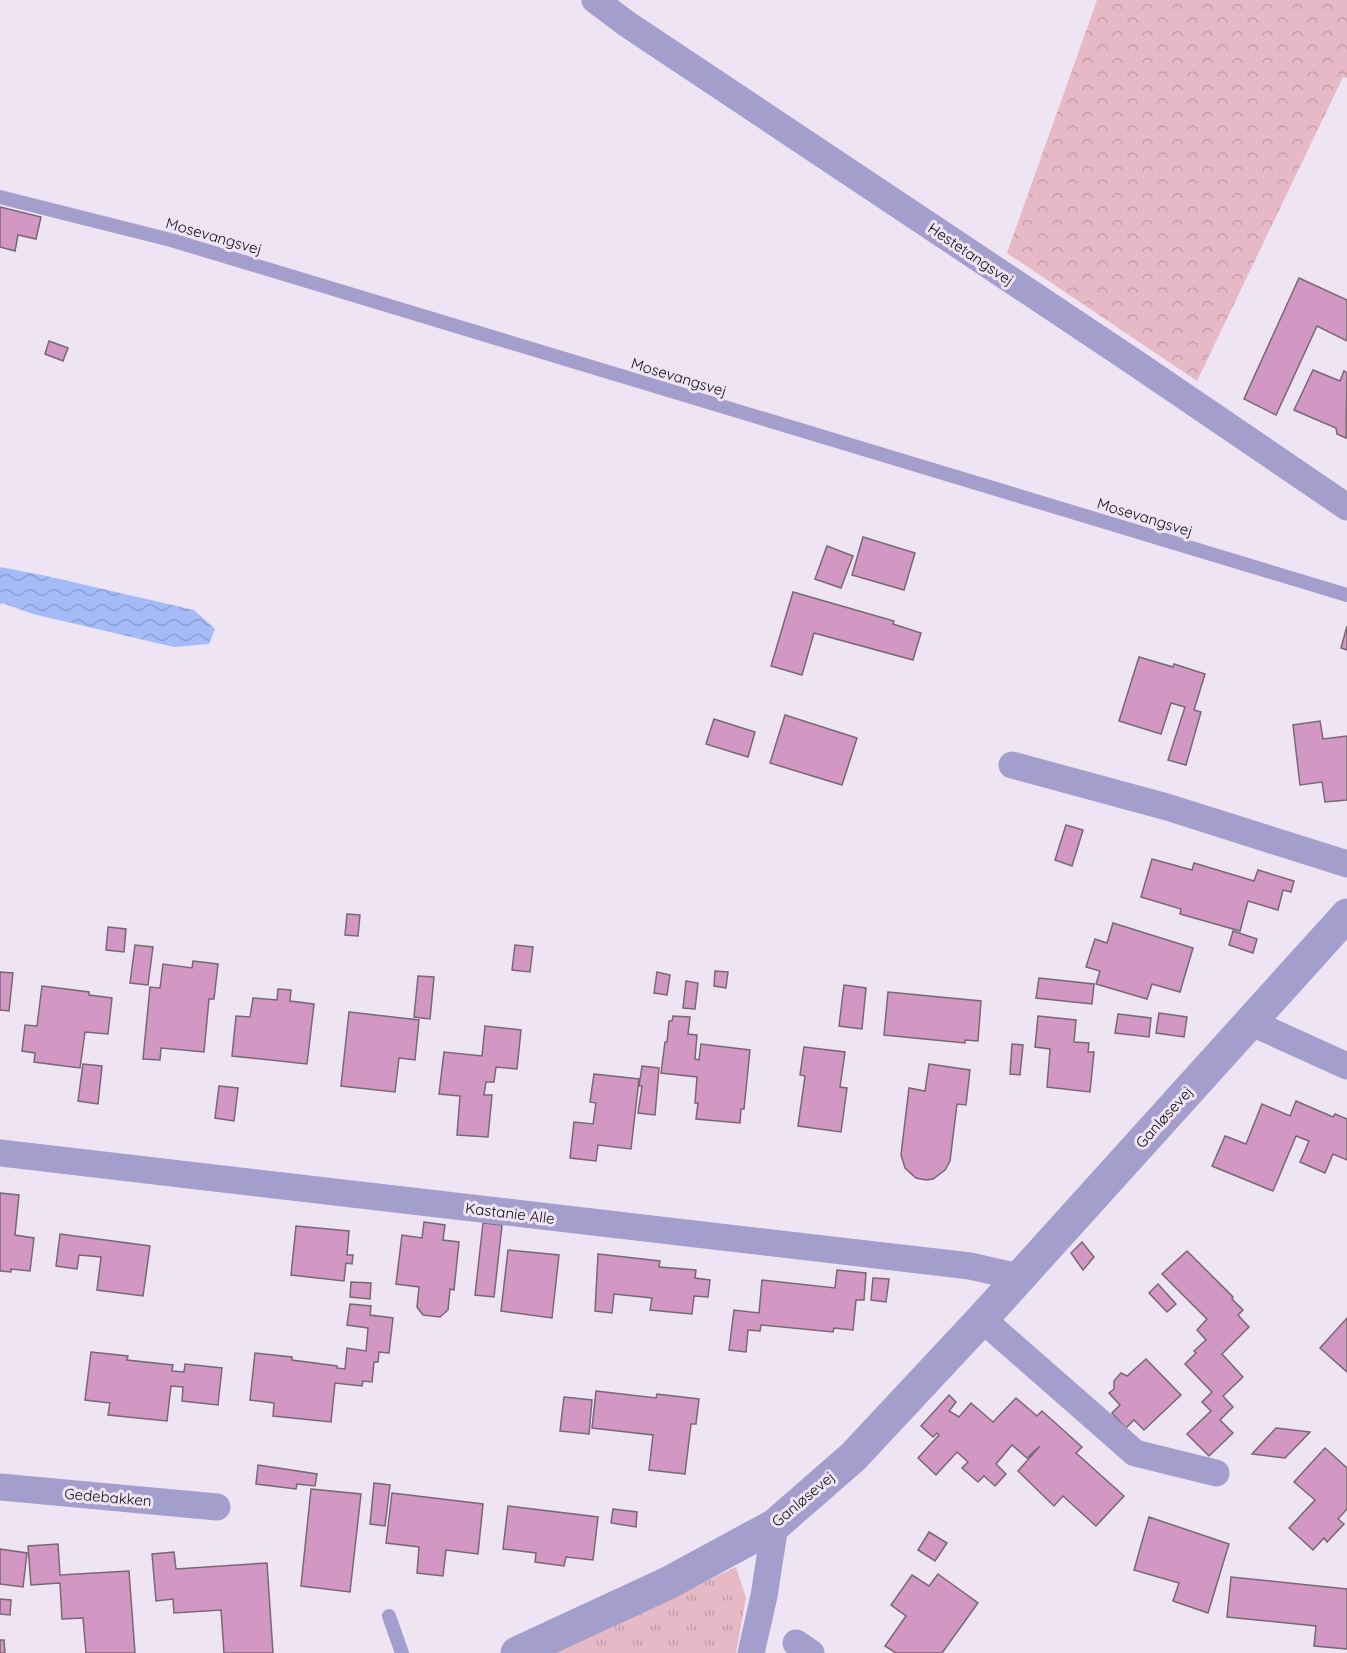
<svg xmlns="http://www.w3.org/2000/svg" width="1347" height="1653" viewBox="0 0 1347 1653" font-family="Quicksand,sans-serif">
	<defs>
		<pattern id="grass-tufts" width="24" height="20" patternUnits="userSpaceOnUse" patternTransform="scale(1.5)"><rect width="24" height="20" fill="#e7b8c6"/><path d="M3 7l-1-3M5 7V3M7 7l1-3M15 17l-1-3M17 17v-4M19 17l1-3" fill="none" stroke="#c59da9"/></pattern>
		<pattern id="forest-crowns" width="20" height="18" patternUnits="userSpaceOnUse" patternTransform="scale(1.5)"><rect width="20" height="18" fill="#e7b8c6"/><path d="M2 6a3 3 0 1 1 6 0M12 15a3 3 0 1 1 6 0" fill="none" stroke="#c59da9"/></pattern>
		<pattern id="water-waves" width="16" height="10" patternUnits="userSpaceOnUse" patternTransform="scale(1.5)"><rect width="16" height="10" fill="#a4bbf8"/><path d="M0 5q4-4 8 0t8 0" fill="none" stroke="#8c9fd3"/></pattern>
	</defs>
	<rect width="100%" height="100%" fill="#eee4f4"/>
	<path fill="url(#grass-tufts)" d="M736,1567L746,1598L736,1653H553Z"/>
	<path fill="url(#forest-crowns)" d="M1097,0H1347V78L1343,77L1197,381L1007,253Z"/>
	<path fill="url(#water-waves)" d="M0,567L42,575L194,610L215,629L209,644L174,647L33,614L2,603L0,605Z"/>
	<g fill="#d297c3" stroke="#776873" stroke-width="1.5">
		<path d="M0,207L41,217L36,239L18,235L15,251L0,247Z"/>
		<path d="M1299,278L1347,300V341L1317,326L1276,415L1244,399Z"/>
		<path d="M49,341L68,348L63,361L45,354Z"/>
		<path d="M1313,370L1340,381L1344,371L1347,373L1346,438L1337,434L1336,428L1294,410Z"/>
		<path d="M863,537L915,553L904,590L852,575Z"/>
		<path d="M827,546L853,556L841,588L815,579Z"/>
		<path d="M793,592L894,621L893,624L921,633L913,660L814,633L802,675L771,666Z"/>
		<path d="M1347,626V650L1341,648Z"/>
		<path d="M1139,657L1173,667L1174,664L1205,674L1194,710L1201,712L1186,765L1168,760L1185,707L1171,703L1161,734L1119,721Z"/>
		<path d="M785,715L857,738L842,785L770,763Z"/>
		<path d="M714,719L755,732L748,757L706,744Z"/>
		<path d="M1320,721L1323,739L1347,736V800L1325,802L1322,782L1300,785L1293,725Z"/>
		<path d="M1066,825L1083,830L1072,866L1055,860Z"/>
		<path d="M1152,859L1192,870L1194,863L1254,881L1258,870L1294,881L1291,892L1283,890L1278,910L1248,901L1240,931L1180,914L1181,909L1141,897Z"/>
		<path d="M347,914L360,915L358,936L345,935Z"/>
		<path d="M1113,923L1193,948L1180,992L1152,984L1147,999L1096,984L1100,971L1086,967L1095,939L1107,943Z"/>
		<path d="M108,927L126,929L124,952L106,950Z"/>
		<path d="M1233,931L1257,939L1253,953L1229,945Z"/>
		<path d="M135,945L153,947L148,985L130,983Z"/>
		<path d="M515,945L533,947L530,972L512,970Z"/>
		<path d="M193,961L218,964L214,999H209L204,1052L161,1048L160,1060L143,1059L150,987L160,988L163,964L192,968Z"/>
		<path d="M715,971L728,972L726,988L714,986Z"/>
		<path d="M0,972L13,973L9,1011L0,1010Z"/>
		<path d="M657,972L670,975L667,995L654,993Z"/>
		<path d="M418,976L434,977L430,1019L414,1017Z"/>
		<path d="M1039,978L1094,984L1092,1004L1036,998Z"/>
		<path d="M686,981L698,983L695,1009L683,1008Z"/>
		<path d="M844,985L866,988L862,1029L839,1026Z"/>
		<path d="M42,986L89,992V995L112,998L108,1034L85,1032L80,1068L34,1062L35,1053L22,1051L25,1025L37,1026Z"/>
		<path d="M278,989L291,990L290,1001L314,1004L307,1064L232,1056L236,1016L250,1017L253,998L277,1000Z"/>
		<path d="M888,992L981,1001L978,1041L965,1040V1043L884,1035Z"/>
		<path d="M349,1012L419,1020L415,1060L399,1058L395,1092L341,1086Z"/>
		<path d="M1159,1013L1187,1017L1184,1037L1156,1033Z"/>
		<path d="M1118,1014L1151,1018L1149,1037L1115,1033Z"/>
		<path d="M673,1016L690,1017L688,1034L697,1035L695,1059L699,1060L701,1044L750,1050L744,1109H741L740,1123L696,1119L698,1103H695L697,1077L661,1073L665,1042H667L669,1021H672Z"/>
		<path d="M1038,1016L1076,1020L1074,1042L1089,1043L1088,1052H1094L1090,1092L1047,1087L1050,1049L1035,1047Z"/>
		<path d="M485,1026L521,1030L517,1069L496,1067L494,1082H486L484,1095H492L488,1137L457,1135L460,1096L439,1094L444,1052L482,1056Z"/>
		<path d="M1012,1044L1023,1045L1020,1075L1010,1074Z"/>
		<path d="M804,1047L845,1052L840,1087L847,1088L841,1132L798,1126L805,1076L800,1075Z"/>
		<path d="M83,1064L102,1066L98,1104L78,1101Z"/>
		<path d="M929,1064L970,1070L966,1105L957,1104L950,1161L945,1170L933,1179L926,1180L916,1178L905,1168L901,1155L909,1088L925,1091Z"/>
		<path d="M642,1066L659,1068L655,1115L638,1113L642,1086H639Z"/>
		<path d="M594,1074L639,1079L631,1149L598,1145L596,1161L570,1158L574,1122L593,1124L596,1103L590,1102Z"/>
		<path d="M219,1086L238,1088L234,1121L215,1118Z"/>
		<path d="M1296,1101L1333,1117L1335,1114L1347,1119V1160L1333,1154L1325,1173L1300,1162L1309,1141L1296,1136L1273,1191L1212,1166L1225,1136L1246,1144L1262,1104L1290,1116Z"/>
		<path d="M0,1193L19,1195L15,1235L34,1238L30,1271L11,1269V1272L0,1271Z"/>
		<path d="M424,1222L445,1225L443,1240L459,1242L454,1290L450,1289L448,1310L440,1317L423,1315L417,1307L419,1287L396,1284L402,1235L422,1238Z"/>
		<path d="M483,1223L502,1225L494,1297L475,1295Z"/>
		<path d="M296,1226L349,1231L347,1255H353L352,1264L346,1263L344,1281L291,1275Z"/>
		<path d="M60,1234L150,1246L143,1296L97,1290L101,1257L79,1255L77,1269L56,1266Z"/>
		<path d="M1082,1242L1094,1257L1083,1270L1071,1253Z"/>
		<path d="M508,1250L559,1255L552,1318L501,1311Z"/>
		<path d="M1187,1251L1233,1297L1232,1299L1243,1310L1238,1315L1249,1327L1222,1354L1243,1377L1223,1396L1233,1407L1220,1420L1233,1433L1209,1456L1187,1434L1211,1411L1202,1402L1212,1392L1185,1364L1196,1353L1194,1351L1206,1340L1197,1330L1207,1319L1162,1274Z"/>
		<path d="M598,1254L660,1261L659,1267L696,1270L695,1278L710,1280L708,1297L694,1296L692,1314L650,1310L652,1298L614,1294L612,1313L595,1311Z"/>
		<path d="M837,1270L866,1273L864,1300H856L853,1330L834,1328L833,1332L761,1325L760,1331L748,1330L746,1352L729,1350L734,1310L759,1313L762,1280L835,1288Z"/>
		<path d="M873,1278L889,1279L886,1302L871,1300Z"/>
		<path d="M351,1282L371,1283L370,1299L350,1297Z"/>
		<path d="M1158,1284L1176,1304L1167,1312L1149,1293Z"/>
		<path d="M350,1304L371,1306L370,1315L393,1318L389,1353L379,1352L378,1362H374L372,1382L363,1381L362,1386L335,1383L331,1422L273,1416L274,1403L250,1400L255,1353L292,1357V1360L337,1366V1368L345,1369L347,1348L366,1351L368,1328L347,1325Z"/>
		<path d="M1347,1318V1372L1320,1348Z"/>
		<path d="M91,1352L128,1356L127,1360L173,1365L172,1371L184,1372L185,1364L222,1368L218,1405L182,1401L183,1387L171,1386L167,1421L108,1415L110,1403L85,1400Z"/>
		<path d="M1146,1359L1181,1395L1144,1430L1134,1420L1126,1428L1112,1413L1120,1405L1109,1393L1114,1389V1381L1121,1373L1127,1376Z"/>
		<path d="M596,1391L656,1398L657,1394L699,1399L696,1424H691L685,1474L649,1470L653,1435L592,1428Z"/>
		<path d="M949,1395L956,1402L949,1411L959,1417L971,1403L993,1422L1016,1398L1037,1416L1042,1411L1082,1447L1076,1453L1124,1496L1096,1526L1063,1496L1054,1506L1018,1471L1040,1446L1027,1458L1012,1445L996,1464L1006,1474L995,1486L984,1476L978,1482L962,1468L968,1462L957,1452L936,1475L918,1458L939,1435L937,1433L933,1437L921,1426Z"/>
		<path d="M564,1397L592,1400L589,1434L560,1431Z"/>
		<path d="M1276,1428L1310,1432L1285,1458L1252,1454Z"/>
		<path d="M1325,1448L1347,1468V1509L1338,1519L1344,1524L1327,1542L1324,1538L1313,1550L1289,1528L1315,1500L1294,1482Z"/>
		<path d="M258,1465L317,1474L315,1486L297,1484L296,1489L256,1484Z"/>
		<path d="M374,1483L390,1485L385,1526L370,1524Z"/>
		<path d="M311,1489L361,1494L350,1592L301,1586Z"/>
		<path d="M392,1493L483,1504L478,1554L446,1550L443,1576L417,1573L419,1547L386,1543Z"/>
		<path d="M508,1506L598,1517L593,1560L566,1557L564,1566L535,1562L536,1553L503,1549Z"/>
		<path d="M613,1509L637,1512L636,1527L611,1523Z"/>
		<path d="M1149,1517L1229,1544L1208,1613L1173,1601L1179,1583L1134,1570Z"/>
		<path d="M929,1532L947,1543L935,1561L918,1550Z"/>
		<path d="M58,1544L60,1575L129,1571L135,1653H86L83,1618L62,1619L60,1583L31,1585L28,1546Z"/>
		<path d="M0,1549L27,1553L23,1587L0,1584Z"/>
		<path d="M174,1552L176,1569L267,1563L273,1653H224L221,1610L174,1613L173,1599L156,1601L152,1554Z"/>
		<path d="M938,1574L978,1603L942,1653H896L885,1646L906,1616L891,1605L912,1575L929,1586Z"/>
		<path d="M1231,1577L1347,1589V1649L1314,1646L1316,1626L1227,1617Z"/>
		<path d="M0,1599L11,1600L10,1615L0,1614Z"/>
		<path d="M0,1640H4L5,1653H0Z"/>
	</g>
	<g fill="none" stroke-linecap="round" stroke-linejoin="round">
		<g stroke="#a49ecd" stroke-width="14">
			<path d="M0,197L171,240L1347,595"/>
			<path d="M389,1616L402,1653"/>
		</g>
		<g stroke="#a49ecd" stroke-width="27">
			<path d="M595,0L627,24L1134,362L1347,507"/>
			<path d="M1012,765L1167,807L1347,864"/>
			<path d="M1250,1022L1347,1066"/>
			<path d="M0,1153L970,1266L1019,1277"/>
			<path d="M982,1319L1135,1453L1216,1473"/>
			<path d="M0,1487L217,1507"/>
			<path d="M796,1643L811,1653"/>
			<path d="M751,1653L764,1596L775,1525"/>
		</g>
		<path stroke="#a49ecd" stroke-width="33" d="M517,1653L668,1583L775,1525L853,1457L982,1319L1347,915"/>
	</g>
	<g text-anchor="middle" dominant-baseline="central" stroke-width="6" stroke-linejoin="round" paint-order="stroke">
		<g font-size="15" fill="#0d0a0f" stroke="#eee4f4">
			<text transform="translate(214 236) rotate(16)">Mosevangsvej</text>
			<text transform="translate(971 254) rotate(34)">Hestetangsvej</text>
			<text transform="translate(679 377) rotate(17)">Mosevangsvej</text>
			<text transform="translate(1145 517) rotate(17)">Mosevangsvej</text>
			<text transform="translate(1164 1117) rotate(-48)">Ganløsevej</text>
			<text transform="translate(510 1213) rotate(7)">Kastanie Alle</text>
			<text transform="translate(108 1497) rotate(5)">Gedebakken</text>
			<text transform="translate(803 1499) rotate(-40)">Ganløsevej</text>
		</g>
	</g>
</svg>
